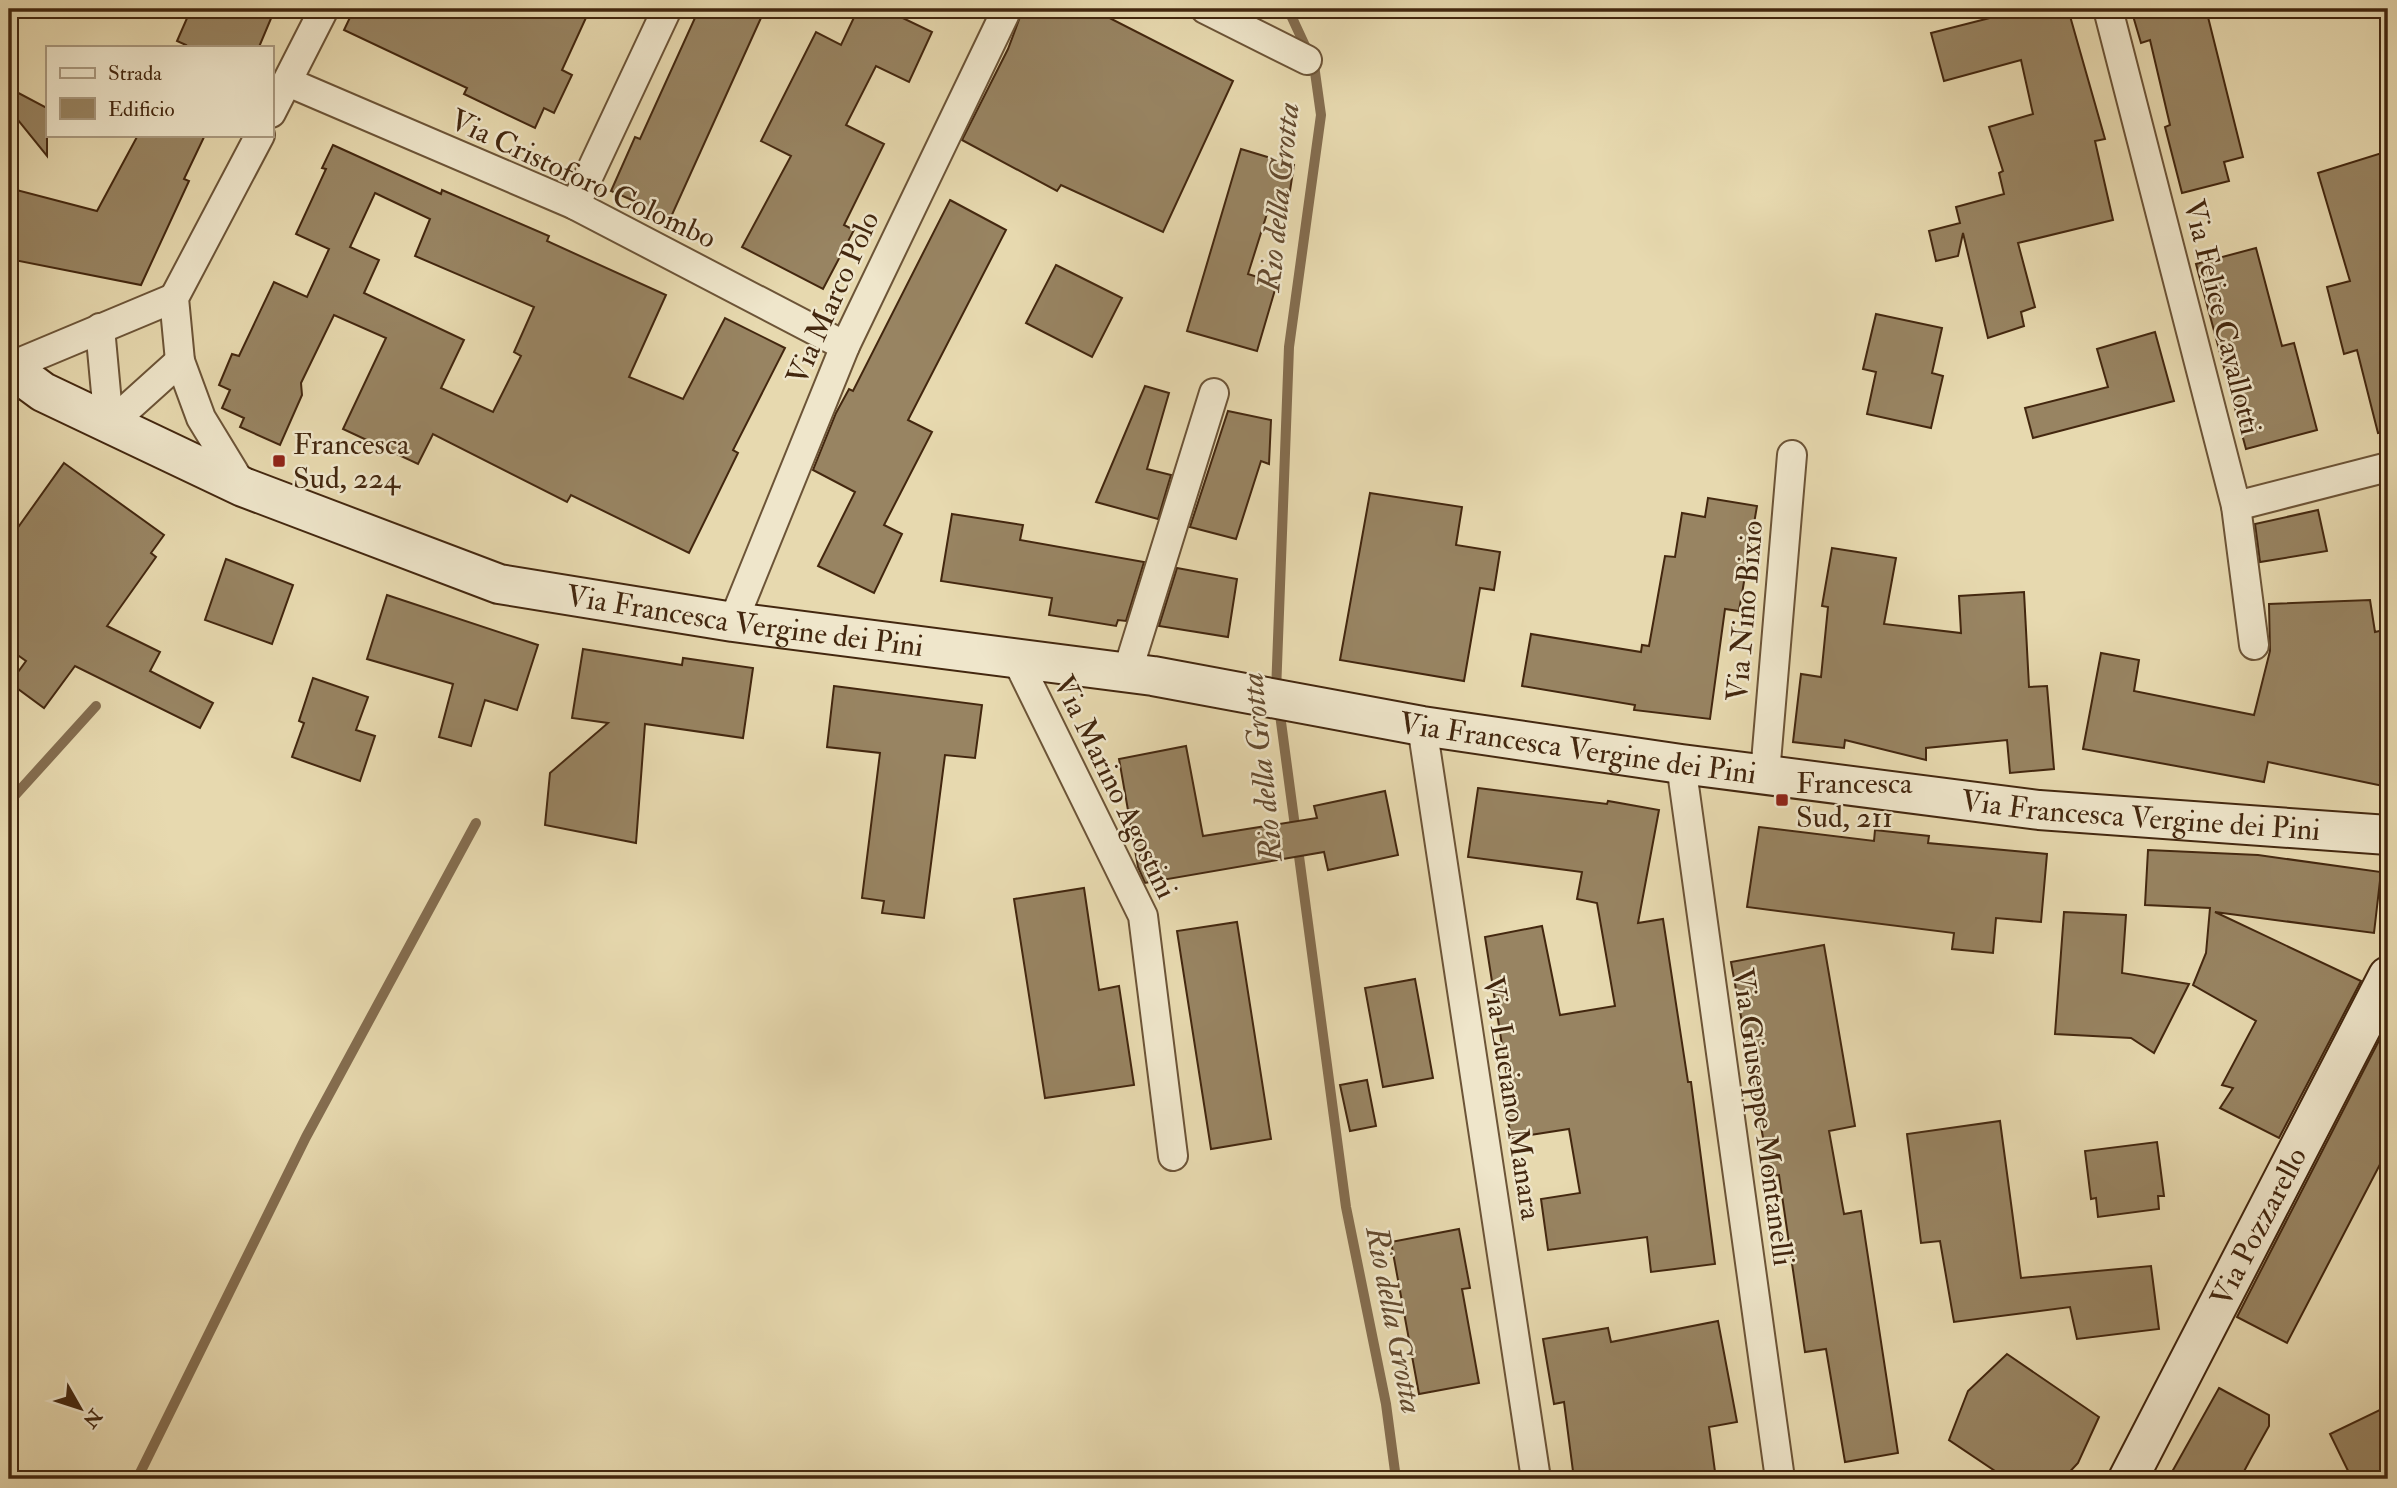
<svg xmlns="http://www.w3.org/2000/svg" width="2397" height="1488" viewBox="0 0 2397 1488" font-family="'IM FELL Double Pica',serif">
	<rect width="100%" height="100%" fill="#e7d9af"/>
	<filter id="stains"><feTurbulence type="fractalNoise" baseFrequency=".00286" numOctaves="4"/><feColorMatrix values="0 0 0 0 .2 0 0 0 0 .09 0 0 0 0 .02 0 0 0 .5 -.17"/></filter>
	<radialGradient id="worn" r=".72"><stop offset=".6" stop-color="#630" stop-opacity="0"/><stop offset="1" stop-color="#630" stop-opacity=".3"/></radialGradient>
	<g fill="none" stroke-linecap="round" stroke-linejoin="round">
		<g stroke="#846d4f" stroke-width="10">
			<path d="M1276,692L1289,347L1321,115L1314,65L1288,9"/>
			<path d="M1279,707L1346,1207L1386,1404L1396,1479"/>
			<path d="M9,802L96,706"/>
			<path d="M137,1479L306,1137L476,823"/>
		</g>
	</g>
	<g fill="#988462" stroke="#43270f" stroke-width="2" fill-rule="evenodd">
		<path d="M191,9H275L259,47H185L186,45L177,41Z"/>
		<path d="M354,9H590L562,70L572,75L554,113L544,108L535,128L464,94L467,88L344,30Z"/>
		<path d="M699,9H765L671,217L611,191L635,137L640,139Z"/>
		<path d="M858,9H884L932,32L909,82L876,66L846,125L884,144L844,225L854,230L823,289L742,247L791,156L761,141L816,32L841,45Z"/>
		<path d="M1023,9H1092L1233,81L1163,232L1061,185L1057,191L962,140L1008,49Z"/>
		<path d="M2025,9H2068L2105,139L2095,141L2113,220L2018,243L2035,307L2021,312L2024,326L1988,338L1963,233L1958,256L1936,261L1929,231L1960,223L1956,207L2004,194L1999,173L2003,171L1989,127L2033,114L2021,60L1944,81L1931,33Z"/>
		<path d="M2131,9H2206L2243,157L2224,162L2229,181L2182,193L2165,127L2170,125L2150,40L2141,43Z"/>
		<path d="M9,88L47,108V156L9,109Z"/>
		<path d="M138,135H205L184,179L189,181L141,285L9,259V188L97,211Z"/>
		<path d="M333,145L441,194L442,190L549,236L547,241L666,295L629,377L683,399L725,318L785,348L733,450L738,453L689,553L571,495L567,502L433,434L418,464L343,429L386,338L334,315L301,383L302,395L280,445L240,427L244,418L222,408L230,390L219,385L232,354L239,356L274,282L307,297L329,249L296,234L326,169L322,168ZM375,193L430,219L415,256L534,307L514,352L521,356L493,412L441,388L464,340L364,293L379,260L350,247Z"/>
		<path d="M1241,149L1294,165L1287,210L1271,201L1248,274L1277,283L1257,351L1187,331Z"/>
		<path d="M2388,151V431L2378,433L2357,350L2344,354L2327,287L2350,281L2318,173Z"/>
		<path d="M950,200L1006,230L908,420L932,432L884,525L902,534L874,593L818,566L855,492L813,470L836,413L849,389L853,391Z"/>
		<path d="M2256,248L2282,346L2294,343L2317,430L2246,449L2196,264Z"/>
		<path d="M1056,265L1122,298L1092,357L1026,323Z"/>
		<path d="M1876,314L1942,328L1932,373L1943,376L1931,428L1867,414L1876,372L1863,369Z"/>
		<path d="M2155,332L2174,401L2033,438L2025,408L2108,387L2097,349Z"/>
		<path d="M1145,386L1169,393L1147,469L1171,475L1158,519L1096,502Z"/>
		<path d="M1228,411L1271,420L1269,464L1261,461L1236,539L1190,527Z"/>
		<path d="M64,463L164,535L151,553L156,557L107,626L160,652L150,671L213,703L200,728L75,666L44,708L10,683L26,661L9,649V540Z"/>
		<path d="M1370,493L1462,507L1456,545L1500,552L1494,590L1480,588L1464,681L1340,660Z"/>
		<path d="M1708,498L1757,506L1739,611L1725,609L1710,719L1634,710L1635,705L1522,686L1531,634L1641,652L1642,645L1649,646L1665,556L1675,557L1682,513L1705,517Z"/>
		<path d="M2318,510L2327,551L2260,562L2255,524Z"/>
		<path d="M952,514L1023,525L1020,540L1144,562L1126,621L1118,620L1116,626L1049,615L1052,598L941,581Z"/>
		<path d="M1832,548L1896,558L1884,624L1961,633L1959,596L2024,592L2029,687L2047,686L2054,769L2010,773L2007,740L1926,748V760L1845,740L1844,748L1793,742L1801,674L1821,677L1828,607L1822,606Z"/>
		<path d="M226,559L293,585L272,644L205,620Z"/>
		<path d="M1177,568L1237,579L1228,637L1159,626Z"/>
		<path d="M387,595L538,645L517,710L485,700L471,746L439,737L453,684L367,659Z"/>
		<path d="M2370,600L2375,632L2388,629V787L2268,762L2264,782L2083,749L2101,653L2139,660L2134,691L2254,715L2270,651L2269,604Z"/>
		<path d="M583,649L682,665L683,658L753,668L743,738L645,724L636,843L545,825L550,773L608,723L572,718Z"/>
		<path d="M313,678L368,697L356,730L375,736L360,781L292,757L304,723L299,721Z"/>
		<path d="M834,686L982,705L975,758L945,755L924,918L882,913L884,901L862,898L880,753L827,747Z"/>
		<path d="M1186,746L1203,836L1317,818L1314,806L1385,791L1398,855L1328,870L1324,852L1145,883L1138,867L1119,759Z"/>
		<path d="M1478,788L1607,804L1608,801L1659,810L1638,923L1663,919L1688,1082H1691L1715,1264L1651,1272L1647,1237L1548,1250L1541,1199L1580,1193L1569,1129L1511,1138L1501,1078L1507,1077L1485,937L1542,926L1560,1015L1615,1006L1597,903L1577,899L1582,872L1468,857Z"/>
		<path d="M1759,827L1874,841L1875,830L1929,836L1928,843L2047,854L2041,922L1996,918L1993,953L1952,949L1954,933L1747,907Z"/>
		<path d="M2148,850L2258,855L2381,872L2374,933L2215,912L2361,981L2279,1138L2220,1108L2233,1088L2222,1085L2256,1021L2193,985L2206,953L2210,908L2145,905Z"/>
		<path d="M1084,888L1099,990L1119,986L1134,1085L1045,1098L1014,899Z"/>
		<path d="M2064,912L2126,915L2122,973L2189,984L2154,1053L2131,1038L2055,1034Z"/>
		<path d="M1237,922L1271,1139L1211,1149L1177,931Z"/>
		<path d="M1824,945L1855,1126L1829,1131L1844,1214L1861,1211L1898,1453L1845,1462L1826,1349L1805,1352L1779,1175L1770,1176L1731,962Z"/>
		<path d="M1415,979L1433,1078L1383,1087L1365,988Z"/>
		<path d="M2388,1023V1149L2287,1343L2237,1317Z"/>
		<path d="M1367,1080L1376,1126L1350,1131L1340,1085Z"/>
		<path d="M2000,1121L2021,1278L2151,1266L2159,1329L2077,1339L2070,1307L1954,1322L1940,1241L1921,1243L1907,1134Z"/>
		<path d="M2157,1142L2164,1196H2158L2159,1209L2098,1217L2096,1198L2091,1199L2085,1151Z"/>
		<path d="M1459,1229L1470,1288L1462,1289L1479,1383L1419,1394L1391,1242Z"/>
		<path d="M1718,1321L1737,1422L1709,1427L1716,1479H1574L1564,1402L1554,1404L1543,1339L1608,1328L1611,1342Z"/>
		<path d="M2007,1354L2099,1417L2078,1463L2063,1479H2007L1949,1440L1968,1391Z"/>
		<path d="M2219,1388L2269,1415V1426L2250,1460L2240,1479H2168Z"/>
		<path d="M2388,1406V1479H2352L2330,1434Z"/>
	</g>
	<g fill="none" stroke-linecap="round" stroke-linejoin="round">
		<defs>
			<g id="street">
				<path d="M1205,9L1307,60"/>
				<path d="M2108,9L2236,506L2254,645"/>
				<path d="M288,82L575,205L845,346"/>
				<path d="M271,113L324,9"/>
				<path d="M575,205L667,9"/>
				<path d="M100,328L109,425"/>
				<path d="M9,367L174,298"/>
				<path d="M109,425L180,361"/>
				<path d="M243,487L201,418L180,361L174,298L260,135"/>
				<path d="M2236,506L2388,467"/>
				<path d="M733,622L845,346L1007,9"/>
				<path d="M1016,658L1143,916L1173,1156"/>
				<path d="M1127,673L1214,393"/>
				<path d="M1422,726L1536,1479"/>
				<path d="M1681,764L1780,1479"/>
				<path d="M1765,774L1792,455"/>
			</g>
			<g id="secondary">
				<path id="s1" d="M9,367L43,392L243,487L499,584L733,622L1153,676L1422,726L1681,764L2039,810L2388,835"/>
				<path id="s2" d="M2128,1479L2388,976"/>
			</g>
		</defs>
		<use href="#street" stroke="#6c5437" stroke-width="32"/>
		<use href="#secondary" stroke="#43270f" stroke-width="42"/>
		<use href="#street" stroke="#efe6cb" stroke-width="28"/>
		<use href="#secondary" stroke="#efe6cb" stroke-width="38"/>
	</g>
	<g fill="#8f2418" stroke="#efe6cb" stroke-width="2.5">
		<rect x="272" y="454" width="14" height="14" rx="3.5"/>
		<rect x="1775" y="793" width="14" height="14" rx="3.5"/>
	</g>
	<g text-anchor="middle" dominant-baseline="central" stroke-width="5" stroke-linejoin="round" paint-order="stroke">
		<g font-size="30" fill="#43270f" stroke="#efe6cb">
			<text transform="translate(583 179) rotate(25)">Via Cristoforo Colombo</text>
			<text transform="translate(833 298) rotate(-66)">Via Marco Polo</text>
			<text transform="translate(2222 317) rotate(76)">Via Felice Cavallotti</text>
			<text transform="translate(1745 611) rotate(-85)">Via Nino Bixio</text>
			<text stroke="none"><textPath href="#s1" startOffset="786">Via Francesca Vergine dei Pini</textPath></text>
			<text stroke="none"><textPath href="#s1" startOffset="1629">Via Francesca Vergine dei Pini</textPath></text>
			<text transform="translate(1115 787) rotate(64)">Via Marino Agostini</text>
			<text stroke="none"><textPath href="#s1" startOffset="2196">Via Francesca Vergine dei Pini</textPath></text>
			<text transform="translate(1512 1098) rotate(81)">Via Luciano Manara</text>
			<text transform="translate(1763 1117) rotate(82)">Via Giuseppe Montanelli</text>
			<text stroke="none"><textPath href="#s2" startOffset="284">Via Pozzarello</textPath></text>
		</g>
		<g font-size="30" fill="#43270f" stroke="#efe6cb" text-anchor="start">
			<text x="293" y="444">Francesca<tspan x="293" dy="34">Sud, 224</tspan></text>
			<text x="1796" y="783">Francesca<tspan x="1796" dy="34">Sud, 211</tspan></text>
		</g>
		<g font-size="32" font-style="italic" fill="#634a2f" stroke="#efe6cb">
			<text transform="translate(1279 197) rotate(-84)">Rio della Grotta</text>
			<text transform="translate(1262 767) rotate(-96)">Rio della Grotta</text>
			<text transform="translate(1394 1320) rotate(79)">Rio della Grotta</text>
		</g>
	</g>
	<rect width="2397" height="1488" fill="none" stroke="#e7d9af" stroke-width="35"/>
	<rect x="10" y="10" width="2376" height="1467" fill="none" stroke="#43270f" stroke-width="3.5"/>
	<rect x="18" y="18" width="2362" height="1453" fill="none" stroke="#43270f" stroke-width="2"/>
	<rect x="46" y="46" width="228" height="91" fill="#efe6cb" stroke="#aa9a80" stroke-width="2"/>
	<rect x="60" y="68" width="35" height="10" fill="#efe6cb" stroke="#aa9a80" stroke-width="2"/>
	<text x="108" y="80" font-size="21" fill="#43270f">Strada</text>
	<rect x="60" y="98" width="35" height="21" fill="#988462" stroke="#aa9a80" stroke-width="2"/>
	<text x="108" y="116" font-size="21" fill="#43270f">Edificio</text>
	<g transform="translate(80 1408) rotate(129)" stroke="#efe6cb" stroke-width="5" paint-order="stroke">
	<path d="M0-5L12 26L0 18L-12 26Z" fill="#43270f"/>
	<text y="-10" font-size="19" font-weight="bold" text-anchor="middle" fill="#43270f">N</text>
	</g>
	<rect width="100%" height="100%" filter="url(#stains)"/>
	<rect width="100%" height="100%" fill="url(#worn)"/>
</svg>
